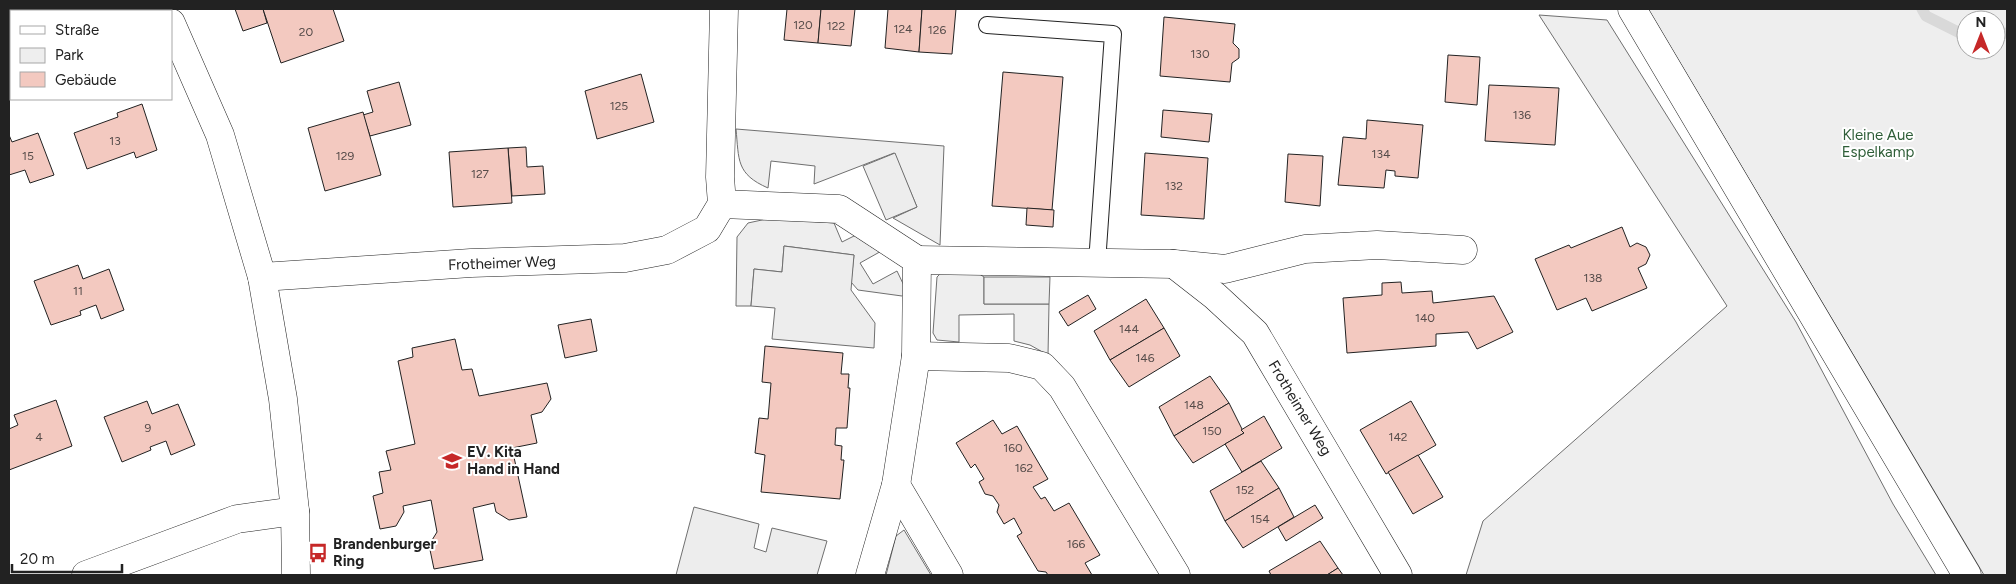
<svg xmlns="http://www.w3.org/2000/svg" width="2016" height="584" viewBox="0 0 2016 584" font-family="Figtree,sans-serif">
	<rect width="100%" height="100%" fill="#fff"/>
	<g fill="#eee" stroke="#6f6f6f" fill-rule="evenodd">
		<path d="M1648,9H2007V575H1984ZM1966,20H1996V50H1966Z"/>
		<path d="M1539,15L1607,20L1796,322L1893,504L1936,575H1466L1483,521L1727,306Z"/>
		<path d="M736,129L944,146L940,245L893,218L917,207L894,153L814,184L815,166L771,161L768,188C736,174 739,160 736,129Z"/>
		<path d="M771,218L834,223L842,242L858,234L885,249L860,263L873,284L897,271L907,292L902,296L858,290L851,282L854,255L784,246L782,272L754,269L751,306H736L737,237L748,223Z"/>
		<path d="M975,271L984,277V304H1049L1048,355L1030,345L1014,341V314L959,315V342L937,340L933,333L937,277L942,272Z"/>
	</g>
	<g fill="#ededed" stroke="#6f6f6f">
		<path d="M895,153L917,207L886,220L863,166Z"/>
		<path d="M784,246L854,255L851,290L875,323L874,348L772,339L775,308L751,306L754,269L782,272Z"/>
		<path d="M984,277H1050L1049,304H984Z"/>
		<path d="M694,507L759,524L754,548L766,552L772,528L827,541L817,575H676Z"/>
		<path d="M904,530L931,575H886L896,536Z"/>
	</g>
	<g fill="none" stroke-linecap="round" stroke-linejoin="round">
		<g stroke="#d9d9d9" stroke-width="11">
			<path d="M1922,9L1926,16L1966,36"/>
			<path d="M1996,34L2007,33"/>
		</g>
	</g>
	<g fill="#f3c9c0" stroke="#222">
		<path d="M235,9H263L267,23L243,31Z"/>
		<path d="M263,9H333L344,41L281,63Z"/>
		<path d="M787,9H821L818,43L784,40Z"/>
		<path d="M821,9H855L851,46L818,43Z"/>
		<path d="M888,9H922L919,52L885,48Z"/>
		<path d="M922,9H956L952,54L919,52Z"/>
		<path d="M1164,17L1235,24L1233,43L1239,49V58L1232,63L1230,82L1160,76Z"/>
		<path d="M1448,55L1480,57L1477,105L1445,102Z"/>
		<path d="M1003,72L1063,77L1052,210L992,206Z"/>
		<path d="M641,74L654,122L597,139L585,91Z"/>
		<path d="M399,82L411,125L370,136L363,115L373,112L367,91Z"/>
		<path d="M1489,85L1559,88L1555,145L1485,141Z"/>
		<path d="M142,104L157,150L136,158L134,152L87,169L74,133L118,117L117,113Z"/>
		<path d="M1163,110L1212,114L1209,142L1161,137Z"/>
		<path d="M363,112L381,175L325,191L308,128Z"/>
		<path d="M1367,120L1423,125L1418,178L1395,176V171L1386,170L1384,188L1338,185L1343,137L1366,139Z"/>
		<path d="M38,133L54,175L30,183L25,170L9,175V179V135L12,142Z"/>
		<path d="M526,147L527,167L543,166L545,194L512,196L508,148Z"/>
		<path d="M508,148L512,203L453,207L449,152Z"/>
		<path d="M1145,153L1208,158L1204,219L1141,215Z"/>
		<path d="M1288,154L1323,156L1320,206L1285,202Z"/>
		<path d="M1027,208L1054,210L1053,227L1026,225Z"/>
		<path d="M1622,227L1630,247L1637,243L1646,247L1650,255L1646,264L1638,268L1647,288L1592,311L1586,298L1557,310L1535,259L1569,245L1571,248Z"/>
		<path d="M78,265L83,279L109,269L124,310L101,319L96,305L80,311L81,315L51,325L34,281Z"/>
		<path d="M1401,282L1402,293L1432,291L1433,303L1494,296L1513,332L1477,349L1468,332L1436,334V346L1347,353L1343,298L1382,295V283Z"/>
		<path d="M1088,295L1096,309L1068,326L1059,312Z"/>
		<path d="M1146,299L1164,328L1110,360L1094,331Z"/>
		<path d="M591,319L597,351L565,358L558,325Z"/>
		<path d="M1164,328L1180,356L1129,387L1110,360Z"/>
		<path d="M455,339L462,370L472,369L479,396L547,383L551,399L542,412L531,415L537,443L512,448L527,517L509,520L496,512L494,503L473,508L483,560L434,569L429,545L437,532L431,500L403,506L404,512L396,526L380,529L373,496L383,493L379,472L391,470L386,451L415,444L398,361L413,357L412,348Z"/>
		<path d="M765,346L843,353L841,374H849L848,388H850L847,428H836L835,445L842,446L841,460H844L840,499L761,492L765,455L755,453L759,418L768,419L771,383L762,382Z"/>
		<path d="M1210,376L1229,403L1174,436L1159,407Z"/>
		<path d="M56,400L72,446L9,470V429L18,425L14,415Z"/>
		<path d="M147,401L152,414L178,404L195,445L171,455L166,441L150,447L151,450L122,462L104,417Z"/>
		<path d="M1411,401L1436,445L1386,474L1360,430Z"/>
		<path d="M1229,403L1244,433L1193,463L1174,436Z"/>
		<path d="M1264,416L1282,448L1242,472L1225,444L1244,433L1241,430Z"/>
		<path d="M993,420L1002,434L1017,426L1048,479L1033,487L1041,499L1045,497L1054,511L1069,503L1100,555L1085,563L1092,575H1048L1046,572L1038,571L1017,536L1022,533L1014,518L1004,524L997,512L999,505L993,496L985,494L979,482L984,479L975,464L971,468L956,443Z"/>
		<path d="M1418,455L1443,497L1413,514L1388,472Z"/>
		<path d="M1261,461L1279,488L1225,521L1210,491Z"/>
		<path d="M1279,488L1294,517L1243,548L1225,521Z"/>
		<path d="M1315,505L1323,518L1286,541L1278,527Z"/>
		<path d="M1320,541L1338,568L1327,575H1271L1269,571Z"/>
		<path d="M1338,568L1343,575H1327Z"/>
	</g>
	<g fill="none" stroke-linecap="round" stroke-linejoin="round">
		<defs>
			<g id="service">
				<path d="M9,25L11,31"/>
				<path d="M987,25L1113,34L1097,263"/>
			</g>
			<g id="minor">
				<path d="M1632,9L1967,575"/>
				<path d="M171,23L220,135L262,277L283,399L295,511L296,575"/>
				<path d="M722,204L839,209L917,260L916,356L896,485L870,575"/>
				<path d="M917,260L1174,264L1225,269L1305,249L1377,245L1463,250"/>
				<path d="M1174,264L1215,296L1255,333L1398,575"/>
				<path d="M262,277L471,263L625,258L667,250L707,229L722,204L720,177L724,9"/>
				<path d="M916,356L1009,358L1042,366L1062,387L1176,575"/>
				<path d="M896,485L949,575"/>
				<path d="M86,575L237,519L295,511"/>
			</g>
		</defs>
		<use href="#service" stroke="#222" stroke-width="18"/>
		<use href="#minor" stroke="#222" stroke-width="29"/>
		<use href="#service" stroke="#fff" stroke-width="16"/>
		<use href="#minor" stroke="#fff" stroke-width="28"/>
	</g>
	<defs>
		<symbol id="school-bare" viewBox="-9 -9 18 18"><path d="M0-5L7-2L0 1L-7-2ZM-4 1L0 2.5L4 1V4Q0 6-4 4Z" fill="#c62828" stroke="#fff" stroke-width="2.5" paint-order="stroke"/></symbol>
		<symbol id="bus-bare" viewBox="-9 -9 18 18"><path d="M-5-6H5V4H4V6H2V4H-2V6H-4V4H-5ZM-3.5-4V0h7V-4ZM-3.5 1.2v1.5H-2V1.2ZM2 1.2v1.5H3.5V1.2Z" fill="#c62828" stroke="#fff" stroke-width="2.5" paint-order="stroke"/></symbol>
	</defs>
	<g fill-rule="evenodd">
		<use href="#school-bare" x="438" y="447" width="28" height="28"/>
		<use href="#bus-bare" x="304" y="539" width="28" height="28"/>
	</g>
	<g text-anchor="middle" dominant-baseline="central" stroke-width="4" stroke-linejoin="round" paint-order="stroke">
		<g font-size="12" fill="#564c4a">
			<text x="803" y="25">120</text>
			<text x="836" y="26">122</text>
			<text x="903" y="29">124</text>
			<text x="937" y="30">126</text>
			<text x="306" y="32">20</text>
			<text x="1200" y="54">130</text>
			<text x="619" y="106">125</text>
			<text x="1522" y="115">136</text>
			<text x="115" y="141">13</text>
			<text x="1381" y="154">134</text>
			<text x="28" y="156">15</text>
			<text x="345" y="156">129</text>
			<text x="480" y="174">127</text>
			<text x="1174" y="186">132</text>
			<text x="1593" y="278">138</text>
			<text x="78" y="291">11</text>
			<text x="1425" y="318">140</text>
			<text x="1129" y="329">144</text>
			<text x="1145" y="358">146</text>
			<text x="1194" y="405">148</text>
			<text x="148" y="428">9</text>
			<text x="1212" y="431">150</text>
			<text x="39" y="437">4</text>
			<text x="1398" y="437">142</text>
			<text x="1013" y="448">160</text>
			<text x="1024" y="468">162</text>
			<text x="1245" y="490">152</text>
			<text x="1260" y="519">154</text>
			<text x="1076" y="544">166</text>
		</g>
		<g font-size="15" fill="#2f5e38" stroke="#fff">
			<text x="1878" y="135">Kleine Aue<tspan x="1878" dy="17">Espelkamp</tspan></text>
		</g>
		<g font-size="15" fill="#222" stroke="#fff">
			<text transform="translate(502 263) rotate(-2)">Frotheimer Weg</text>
			<text transform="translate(1300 408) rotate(59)">Frotheimer Weg</text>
		</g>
		<g font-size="15" font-weight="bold" fill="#222" stroke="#fff" text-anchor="start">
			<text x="467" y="452">EV. Kita<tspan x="467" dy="17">Hand in Hand</tspan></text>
			<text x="333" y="544">Brandenburger<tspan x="333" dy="17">Ring</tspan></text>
		</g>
	</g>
	<rect width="2016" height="584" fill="none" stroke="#222222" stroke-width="20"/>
	<rect x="10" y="10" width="162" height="90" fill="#ffffff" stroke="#a7a7a7"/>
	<rect x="20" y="26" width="25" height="8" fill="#ffffff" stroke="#a7a7a7"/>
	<text x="55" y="35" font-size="15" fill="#222222">Straße</text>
	<rect x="20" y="48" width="25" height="15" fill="#eeeeee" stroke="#a7a7a7"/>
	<text x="55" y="60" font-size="15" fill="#222222">Park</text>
	<rect x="20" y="72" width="25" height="15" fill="#f3c9c0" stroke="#a7a7a7"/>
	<text x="55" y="85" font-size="15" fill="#222222">Gebäude</text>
	<g transform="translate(1981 35)"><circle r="24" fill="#ffffff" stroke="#a7a7a7"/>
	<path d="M0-4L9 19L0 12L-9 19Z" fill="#c62828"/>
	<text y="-8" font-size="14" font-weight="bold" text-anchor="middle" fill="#222222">N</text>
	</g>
	<path d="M12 564v8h110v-8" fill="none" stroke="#222222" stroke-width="2.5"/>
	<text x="20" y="564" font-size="15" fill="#222222" stroke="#ffffff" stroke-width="4" paint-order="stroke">20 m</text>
</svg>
